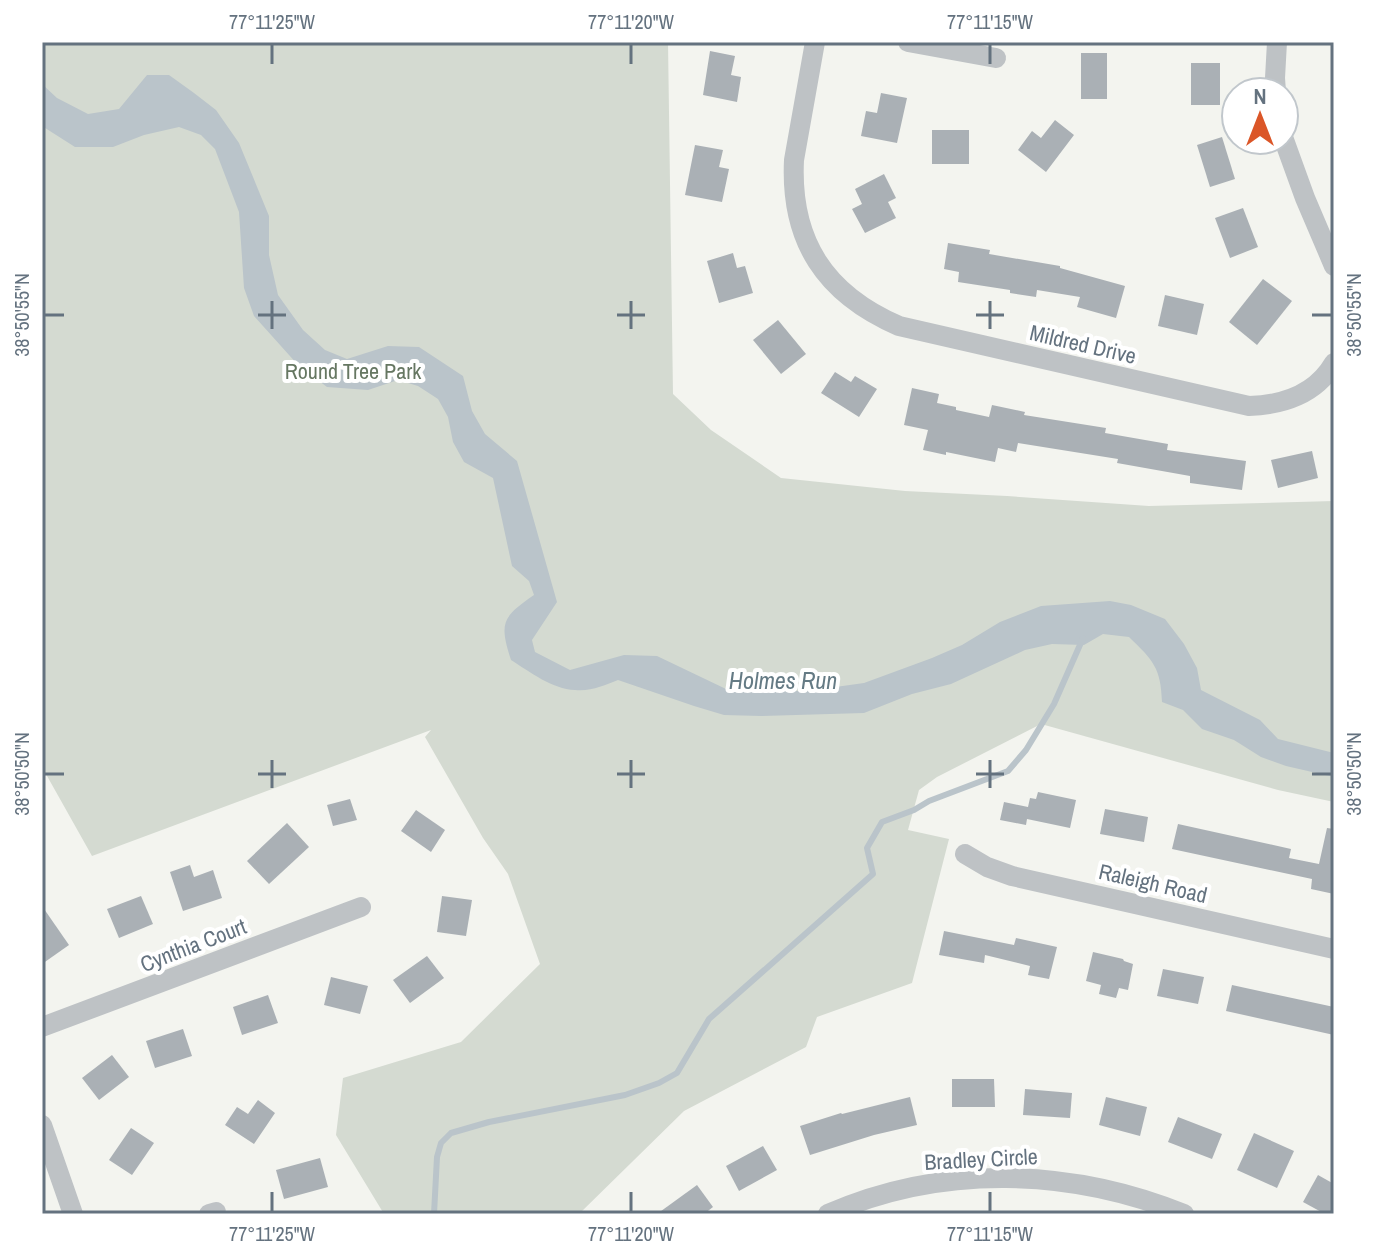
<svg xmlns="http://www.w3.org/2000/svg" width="1376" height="1256" viewBox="0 0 1376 1256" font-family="'Archivo Narrow',sans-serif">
	<rect width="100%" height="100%" fill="#f3f4ef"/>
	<path fill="#d4dad1" d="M42,42H668L673,394L711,430L781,478L905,491L1007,496L1149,506L1334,501V802L1278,790L1041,724L937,777L919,790L908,830L949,839L912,983L817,1017L806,1047L684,1111L579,1214H384L336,1135L343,1078L461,1042L540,964L508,874L483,838L425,737L431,730L92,856L42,767Z"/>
	<path fill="#bac4ca" d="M147,75H169L194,93L216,110L239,143L269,216V255L278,295L303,330L325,350L347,359L388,346L419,347L463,376L472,411L485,434L517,461L557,602L532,640L535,652L570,670L624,655L657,656L726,689L749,691H807L864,683L932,658L962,645L1000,622L1041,606L1110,601L1131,605L1165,619L1184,644L1197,668L1201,690L1260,720L1278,739L1334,753V777L1286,766L1261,757L1234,740L1202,729L1183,710L1162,702C1161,668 1153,660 1129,637L1103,634L1084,645L1052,644L1025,650L951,684L912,694L864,713L761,716L724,715L694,706L618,680C605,685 590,692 575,690C552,689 530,672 511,660C499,623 502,617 534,595L529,581L512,566L493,478L464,462L453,442L448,417L438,399L418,386L398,380L368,390L327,387L298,365L254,316L244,288L239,212L215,149L201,135L179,127L144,135L113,147H75L42,126V84L57,98L88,114L119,109Z"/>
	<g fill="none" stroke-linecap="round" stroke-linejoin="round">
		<path stroke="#bac4ca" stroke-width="6" d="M434,1214L437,1157L441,1143L451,1133L489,1122L625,1095L659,1083L677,1073L709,1019L873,874L867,848L882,822L914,810L929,801L1008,771L1026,750L1054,704L1083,638"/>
	</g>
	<g fill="#aab0b5">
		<path d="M710,51L735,56L731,75L741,77L737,102L703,95Z"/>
		<rect x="1081" y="53" width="26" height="46"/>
		<rect x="1191" y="63" width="29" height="42"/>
		<path d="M881,93L907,98L897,143L861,136L866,111L877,113Z"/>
		<path d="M1055,120L1074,135L1046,172L1018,150L1032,131L1041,138Z"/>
		<rect x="932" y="130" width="37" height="34"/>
		<path d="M1222,137L1235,179L1210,187L1197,145Z"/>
		<path d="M695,145L723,150L719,167L729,169L722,202L685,195Z"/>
		<path d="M884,174L896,198L888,202L896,218L865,233L852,209L862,204L855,189Z"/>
		<path d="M1243,208L1258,247L1230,258L1215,218Z"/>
		<path d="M948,243L990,250L989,254L1060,266V268L1125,286L1116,318L1077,307L1080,297L1037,290L1036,297L1010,293V290L958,282L959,272L944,269Z"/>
		<path d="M733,253L737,268L745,266L753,293L719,303L707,261Z"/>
		<path d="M1263,279L1292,301L1257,345L1229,322Z"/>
		<path d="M1165,295L1204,304L1197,335L1158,326Z"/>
		<path d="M778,320L806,354L781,374L753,340Z"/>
		<path d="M835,372L851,382L855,376L877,389L859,417L821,393Z"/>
		<path d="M912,388L939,394L937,403L956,407V410L989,417L992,405L1025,412L1024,415L1106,428L1105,433L1168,444L1167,450L1246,461L1242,490L1190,483V476L1117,463L1118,459L1018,443L1016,452L998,448L995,462L946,452V455L923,450L928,430L904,425Z"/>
		<path d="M1312,451L1318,478L1278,488L1271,460Z"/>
		<path d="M1038,792L1076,800L1070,828L1027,819L1026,825L1000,820L1004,802L1028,807L1030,798L1036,799Z"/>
		<path d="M350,799L357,820L333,826L327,805Z"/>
		<path d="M1105,809L1148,817L1144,842L1100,834Z"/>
		<path d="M416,810L445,830L431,852L401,831Z"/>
		<path d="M287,823L309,847L269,884L247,861Z"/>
		<path d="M1178,824L1291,849L1289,858L1319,864L1327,828L1334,829V894L1311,889L1312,879L1172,849Z"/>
		<path d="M190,865L194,877L213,870L222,898L183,911L170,872Z"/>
		<path d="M141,896L153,924L119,938L107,909Z"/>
		<path d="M442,896L472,900L466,936L437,932Z"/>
		<path d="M42,906L69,945L42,964Z"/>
		<path d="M944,931L1014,945L1016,938L1057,947L1049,979L1028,975L1030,966L985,955L984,963L939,955Z"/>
		<path d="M1093,952L1123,959L1124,961L1133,964L1128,990L1119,988L1116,998L1099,994L1101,985L1086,981Z"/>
		<path d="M427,956L444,978L410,1003L393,980Z"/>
		<path d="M1163,969L1204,977L1198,1004L1157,996Z"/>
		<path d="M331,977L368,986L360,1014L324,1005Z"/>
		<path d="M1232,985L1334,1007V1035L1226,1011Z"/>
		<path d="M268,995L278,1023L242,1035L233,1007Z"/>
		<path d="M183,1029L192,1056L155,1068L146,1041Z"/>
		<path d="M112,1055L129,1077L99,1100L82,1078Z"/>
		<path d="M952,1079H994L995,1107H952Z"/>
		<path d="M1025,1089L1072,1093L1070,1118L1023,1115Z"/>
		<path d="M910,1097L917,1125L874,1135L810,1155L800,1126L841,1113L842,1114Z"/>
		<path d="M1106,1097L1147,1107L1140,1136L1099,1125Z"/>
		<path d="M258,1100L275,1113L254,1144L225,1125L237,1107L248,1114Z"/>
		<path d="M1178,1117L1222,1134L1212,1159L1168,1142Z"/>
		<path d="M131,1128L154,1143L132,1175L109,1160Z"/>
		<path d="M1254,1133L1294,1151L1277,1188L1237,1170Z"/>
		<path d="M763,1146L777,1170L739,1191L726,1166Z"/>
		<path d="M320,1158L328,1187L284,1199L276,1170Z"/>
		<path d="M1318,1175L1334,1184V1214H1325L1303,1202Z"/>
		<path d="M697,1185L713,1207L704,1214H657Z"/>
	</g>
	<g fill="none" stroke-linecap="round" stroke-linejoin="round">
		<g stroke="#bec2c5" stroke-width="20">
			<path d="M815,42L794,160C790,241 825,294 899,326L1249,406C1283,405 1316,394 1334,363"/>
			<path d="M908,42L996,58"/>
			<path d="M1276,92L1275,78L1277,42"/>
			<path d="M1284,140L1305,198L1334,266"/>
			<path d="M965,854L987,867L1012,876L1334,949"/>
			<path d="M42,1027L361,907"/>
			<path d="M42,1125L73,1214"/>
			<path d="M209,1214L216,1212"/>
			<path d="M828,1214C942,1164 1070,1168 1184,1214"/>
		</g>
	</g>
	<path fill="none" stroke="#64727f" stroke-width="3" d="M272,44V64M631,44V64M990,44V64M272,301V329M631,301V329M990,301V329M44,315H64M258,315H286M617,315H645M976,315H1004M1312,315H1332M272,760V788M631,760V788M990,760V788M44,774H64M258,774H286M617,774H645M976,774H1004M1312,774H1332M272,1192V1212M631,1192V1212M990,1192V1212"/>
	<g text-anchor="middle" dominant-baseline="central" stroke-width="8" stroke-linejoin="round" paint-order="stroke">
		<g font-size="22" fill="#64727f" stroke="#fff">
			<text transform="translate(1083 344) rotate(13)">Mildred Drive</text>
			<text transform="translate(1153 883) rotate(13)">Raleigh Road</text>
			<text transform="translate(193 945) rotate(-21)">Cynthia Court</text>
			<text transform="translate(981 1159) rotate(-3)">Bradley Circle</text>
		</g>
		<g font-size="22" fill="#667762" stroke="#fff">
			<text x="353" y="371">Round Tree Park</text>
		</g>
		<g font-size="24" font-style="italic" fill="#647a84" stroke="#fff">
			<text x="783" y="680">Holmes Run</text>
		</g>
	</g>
	<rect width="1376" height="1256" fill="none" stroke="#ffffff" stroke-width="88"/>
	<g transform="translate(1260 116)"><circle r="38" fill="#ffffff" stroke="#c1c7cc" stroke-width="2"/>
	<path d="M0-6L14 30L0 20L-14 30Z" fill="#db5628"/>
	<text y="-12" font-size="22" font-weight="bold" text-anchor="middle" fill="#64727f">N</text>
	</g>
	<rect x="44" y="44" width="1288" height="1168" fill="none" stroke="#64727f" stroke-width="3"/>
	<g font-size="20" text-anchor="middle" fill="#64727f">
		<text x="272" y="29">77°11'25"W</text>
		<text x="631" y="29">77°11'20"W</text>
		<text x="990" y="29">77°11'15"W</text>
		<text transform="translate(22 315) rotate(-90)" y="7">38°50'55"N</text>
		<text transform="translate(1354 315) rotate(-90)" y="7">38°50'55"N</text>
		<text transform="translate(22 774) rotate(-90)" y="7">38°50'50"N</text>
		<text transform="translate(1354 774) rotate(-90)" y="7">38°50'50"N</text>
		<text x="272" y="1241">77°11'25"W</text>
		<text x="631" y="1241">77°11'20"W</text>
		<text x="990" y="1241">77°11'15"W</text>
	</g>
</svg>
